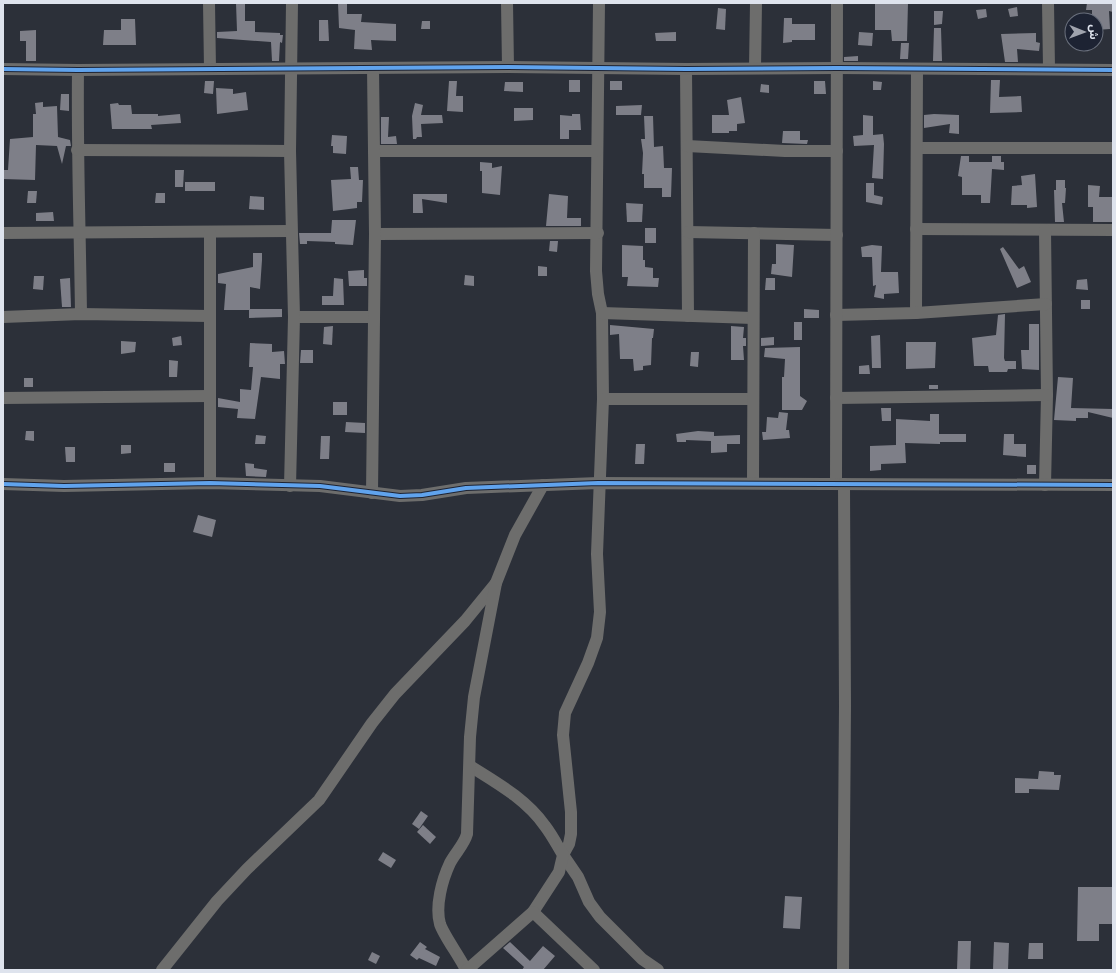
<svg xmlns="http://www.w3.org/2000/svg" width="1116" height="973" viewBox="0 0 1116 973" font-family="Inter,'Noto Sans Arabic',sans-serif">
	<rect width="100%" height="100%" fill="#2c3039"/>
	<g fill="#7e7f88">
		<path d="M236,3H245V21H255V32L280,33V35H283L282,43L280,42L279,61H272L271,42L217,38V32L237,31Z"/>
		<path d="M338,3H347V14H362L361,22L396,24V41L371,40L372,50L354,49L355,30L339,28Z"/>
		<path d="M875,3H908L907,41H892L891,30H875Z"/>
		<path d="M1087,3H1113V12L1109,11L1110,29L1096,30V19H1092V10H1086Z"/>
		<path d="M1017,7L1018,16L1010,17L1008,9Z"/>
		<path d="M718,8L726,9L725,30L716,29Z"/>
		<path d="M986,9L987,17L978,19L976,10Z"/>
		<path d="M934,11H943L942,24L934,25Z"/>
		<path d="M784,18H792V24H815V40H792V42L783,43Z"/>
		<path d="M121,19H135L136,45H103L104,30H121Z"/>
		<path d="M319,20H328L329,41H319Z"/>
		<path d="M422,21H430V29H421Z"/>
		<path d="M934,28H941L942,61H933Z"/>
		<path d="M36,30V61H26V41H20V31Z"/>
		<path d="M676,32V41H656L655,33Z"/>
		<path d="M859,32L873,33L872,46L858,45Z"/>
		<path d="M1036,33V42L1040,43L1039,51L1017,49L1018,62H1005L1001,34Z"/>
		<path d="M901,43H909L908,59H900Z"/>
		<path d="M858,56V61H844V57Z"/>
		<rect x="569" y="80" width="11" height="12"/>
		<path d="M991,80H1000L999,97L1021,96L1022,112L990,113Z"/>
		<path d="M205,81H214L213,94L204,93Z"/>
		<path d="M449,81H457L456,96H463V112L447,111Z"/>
		<rect x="610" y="81" width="12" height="9"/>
		<path d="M814,81H825L826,94H814Z"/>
		<path d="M873,81L882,82L881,90H873Z"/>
		<path d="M505,82H523V92L504,91Z"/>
		<path d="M761,84L769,85V93L760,92Z"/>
		<path d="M216,88L233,89V94L246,92L248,110L217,114Z"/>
		<path d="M61,94H69V111L60,110Z"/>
		<path d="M741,97L745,123L737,124V131H729V133H712V115H729L727,100Z"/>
		<path d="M43,102V107L57,106L58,137L70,140L71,146H66L62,164L57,146L36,145L35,180L3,179V170H8L10,139L33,137V114H36L35,103Z"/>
		<path d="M118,103L119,105H131L132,114H158V116L180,114L181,123L151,125L152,129H112L110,104Z"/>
		<path d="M415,103L423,105L421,115H442L443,123L421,124L422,137H417L416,139H413L412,116Z"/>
		<path d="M642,105L641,115H616V106Z"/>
		<path d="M514,108H533V120L514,121Z"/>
		<path d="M572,114H580L581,130H569V139H560V115L572,116Z"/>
		<path d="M934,114L959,115V134L949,133L950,124L924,128V115Z"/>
		<path d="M863,115L873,116V135L883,134L884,144L883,179L872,178L874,145L854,146L853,136L863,135Z"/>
		<path d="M644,116H653L654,147L663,146L664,168H672L671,197H662V188H644V174H642L643,153L641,139H645Z"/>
		<path d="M381,117H389L388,137L396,136L397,144H381Z"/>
		<path d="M783,131H800V140H808L807,144L782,143Z"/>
		<path d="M332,135L347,136L346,154L333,153V146H331Z"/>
		<path d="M961,156H969V162H992V156H1001V162H1004V170L992,169L990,203H981V195H962V177L958,176Z"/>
		<path d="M480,162L492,163V168L502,166L500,195L482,193V171H480Z"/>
		<path d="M350,167H358L359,180H363L362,202H357V208L333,211L331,180L351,179Z"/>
		<path d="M175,170H184L183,187H175Z"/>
		<path d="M1035,174L1037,207L1027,208V205H1011L1012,186L1022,185L1021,176Z"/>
		<path d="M1056,180H1065V188H1066L1065,203H1062L1064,222H1055L1054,190H1056Z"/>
		<rect x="185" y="182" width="30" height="9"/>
		<path d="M866,183H874V195L883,197L882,205L866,202Z"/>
		<path d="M1088,185L1100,186L1099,197H1113V222H1093V207H1088Z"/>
		<path d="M28,191H37L36,203H27Z"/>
		<path d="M156,193H165V203H155Z"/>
		<path d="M413,194H447V203L422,199L423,213H413Z"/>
		<path d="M549,194L568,196L567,218H581V226H546Z"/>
		<path d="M250,196L264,197V210L249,209Z"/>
		<path d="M626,203L643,204L642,222H627Z"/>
		<path d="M53,212L54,221H36V213Z"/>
		<path d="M332,220H356L353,245L335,244V242L307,241V244H300L299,233H331Z"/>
		<rect x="645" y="228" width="11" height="15"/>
		<path d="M550,241H558L557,252L549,251Z"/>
		<path d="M776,244L794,245L792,277L771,274L772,264H776Z"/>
		<path d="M622,245L643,246V260H645V267L653,268V278H659L658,287L627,286L628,277H622Z"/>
		<path d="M872,245L882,246L881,272H898L899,293L884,294V299L874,297L876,285L873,286L872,257H862L861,247Z"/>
		<path d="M1003,247L1019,269L1024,266L1031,282L1017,288L1000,249Z"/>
		<path d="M253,253H262V260L260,289L250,287V309H282V317L249,318V310H224L226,284L218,283V274L253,267Z"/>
		<path d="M538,266L547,267V276H538Z"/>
		<path d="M364,270V278H367V286H349L348,271Z"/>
		<path d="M465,275L474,276V286L464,285Z"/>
		<path d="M34,276H44L43,290L33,289Z"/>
		<path d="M70,278L71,307H62L60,279Z"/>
		<path d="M334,278L343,279L344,305H322V296H333Z"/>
		<path d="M766,278H775V290H765Z"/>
		<path d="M1087,279L1088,290L1076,289L1077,280Z"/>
		<rect x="1081" y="300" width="9" height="9"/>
		<path d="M804,309L819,310V318H804Z"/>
		<path d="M1005,314L1004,358L1005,361H1016V369H1008L1007,372H989L988,366H974L972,338L996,335L998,315Z"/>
		<rect x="794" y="322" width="8" height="18"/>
		<path d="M1029,324H1039V370L1022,369L1021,350H1029Z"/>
		<path d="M610,325L654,329L653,338H652L651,365L643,366V370L634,371L633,359H620L619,334L610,335Z"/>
		<path d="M333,326L332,345L323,344L324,327Z"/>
		<path d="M731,326L744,327L743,338H746V346H743L744,360H731Z"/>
		<path d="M880,335L881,368H872L871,336Z"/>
		<path d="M181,336L182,345L173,346L172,338Z"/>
		<path d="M774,337V345L761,346V338Z"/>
		<path d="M121,341L136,342L135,352L121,354Z"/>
		<path d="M906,342H936L935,368L906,369Z"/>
		<path d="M250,343L272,344V352L284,351L285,364H280V379L261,377L255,419L237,418L238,409L218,407V398L240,402V389L251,390L253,367H249Z"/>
		<path d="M800,347V396L807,401L802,410H782V377H784L785,359L764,357L765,348Z"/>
		<path d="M301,350H313V363H300Z"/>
		<path d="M691,352H699L698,367L690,366Z"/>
		<path d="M169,360L178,361L177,377H169Z"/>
		<path d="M869,365L870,374H859V366Z"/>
		<path d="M1058,377L1073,378L1071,408L1113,409V418L1088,412V418H1076V421L1054,420Z"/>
		<rect x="24" y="378" width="9" height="9"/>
		<rect x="929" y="385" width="9" height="4"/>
		<rect x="333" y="402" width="14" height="13"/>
		<path d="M881,408H891V421H882Z"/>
		<path d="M779,412L788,413L786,430H789L790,438L763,440L762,432H766L767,417L778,418Z"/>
		<path d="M930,414H939V434H966V442H940V444L905,443L906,463L881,464V470L870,471V446L896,445V419L930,421Z"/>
		<path d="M346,422L365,423V433L345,432Z"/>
		<path d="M26,431H34V441L25,440Z"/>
		<path d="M698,431L714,432V436L740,435V444H727V452L711,453V441L686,440V442H677L676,434Z"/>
		<path d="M1004,434H1014V444H1026V457L1003,455Z"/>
		<path d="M256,435L266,436L265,444H255Z"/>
		<path d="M321,436H330L329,459H320Z"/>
		<path d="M636,444H645L644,464H635Z"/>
		<path d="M121,445H131V453L121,454Z"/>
		<path d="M65,447H75V462H66Z"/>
		<rect x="164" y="463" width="11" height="9"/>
		<path d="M245,463L254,464V468L267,470L266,477L246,476Z"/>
		<rect x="1027" y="465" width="9" height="9"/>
		<path d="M198,515L216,520L212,537L193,532Z"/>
		<path d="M1039,771L1054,772V775H1061L1059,790L1029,789V793H1015V778L1038,779Z"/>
		<path d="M421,811L428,816L419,829L412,824Z"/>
		<path d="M423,825L436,837L430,844L417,832Z"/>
		<path d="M383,852L396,860L391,868L378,860Z"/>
		<path d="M1078,887H1113V924H1099V941H1077Z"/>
		<path d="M785,896L802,897L800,929L783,928Z"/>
		<path d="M958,941H971L970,970H957Z"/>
		<path d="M420,942L427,947L425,949L440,957L436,966L419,958L417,960L410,955Z"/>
		<path d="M510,942L530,961L543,946L555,956L543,970H522L524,967L503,948Z"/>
		<path d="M994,942L1009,943L1008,970H993Z"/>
		<path d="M1029,943H1043V959H1028Z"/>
		<path d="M372,952L380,956L376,964L368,960Z"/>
	</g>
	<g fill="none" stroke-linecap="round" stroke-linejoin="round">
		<g stroke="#6d6d6c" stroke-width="12">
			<path d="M209,3L210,69"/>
			<path d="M507,3L508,67"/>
			<path d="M599,3L596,271L598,294L602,313L603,399L597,554L600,612L597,638L588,663L565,713L563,735L571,812V834L569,844L563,855L578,877L589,902L600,917L642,959L658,970"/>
			<path d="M1048,3L1049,68"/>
			<path d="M755,68L756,3"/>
			<path d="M3,69L78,70L508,67L686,69L837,68L1113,70"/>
			<path d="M686,69L688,316"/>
			<path d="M78,70C77,152 80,233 81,314"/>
			<path d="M687,146L785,151H837"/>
			<path d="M917,148H1113"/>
			<path d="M77,150L290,151"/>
			<path d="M374,151H597"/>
			<path d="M916,229L1113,230"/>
			<path d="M1045,230L1047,395L1045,485"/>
			<path d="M688,232L837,235"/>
			<path d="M3,233L291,231"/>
			<path d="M375,234L598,233"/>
			<path d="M602,313L753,318"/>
			<path d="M916,313L917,69"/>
			<path d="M836,315L916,313L1046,304"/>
			<path d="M3,317L81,314L209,316"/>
			<path d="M294,317H374"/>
			<path d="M3,398L210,396"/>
			<path d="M836,398L1047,395"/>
			<path d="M603,399H753"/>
			<path d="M753,482L754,233"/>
			<path d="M210,483V233"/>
			<path d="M836,483L837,3"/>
			<path d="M3,484L64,486L210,483L320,486L400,496L422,495L466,488L598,483L1113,485"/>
			<path d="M290,486L294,317L290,151L292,3"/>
			<path d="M372,493L375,234L373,68"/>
			<path d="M470,766C497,783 526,799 545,826C552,835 557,845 563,855L559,872L533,912"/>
			<path d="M162,970L217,901L247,869L319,800L372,723L395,694L465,621L496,583"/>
			<path d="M466,970C460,957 444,936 440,924C435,906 442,880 450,863C455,853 464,845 467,834L470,737L474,697L496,583L515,535L543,485"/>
			<path d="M467,970L533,912L594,970"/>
			<path d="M843,970L845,706L844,484"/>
		</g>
		<defs>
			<g id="cycleway">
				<path d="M3,69L78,70L508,67L686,69L837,68L1113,70"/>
				<path d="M3,484L64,486L210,483L320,486L400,496L422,495L466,488L598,483L1113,485"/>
			</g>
		</defs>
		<use href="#cycleway" stroke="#1d2333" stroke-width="6"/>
		<use href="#cycleway" stroke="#60a3ed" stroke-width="4"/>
	</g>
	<rect width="1116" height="973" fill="none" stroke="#dee3ed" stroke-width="8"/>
	<g transform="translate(1084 32) rotate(91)"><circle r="19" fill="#1d2333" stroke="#6a707d"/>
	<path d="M0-3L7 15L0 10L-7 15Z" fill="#a0a4ae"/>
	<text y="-6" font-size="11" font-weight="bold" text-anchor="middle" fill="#dee3ed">ش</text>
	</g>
</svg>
